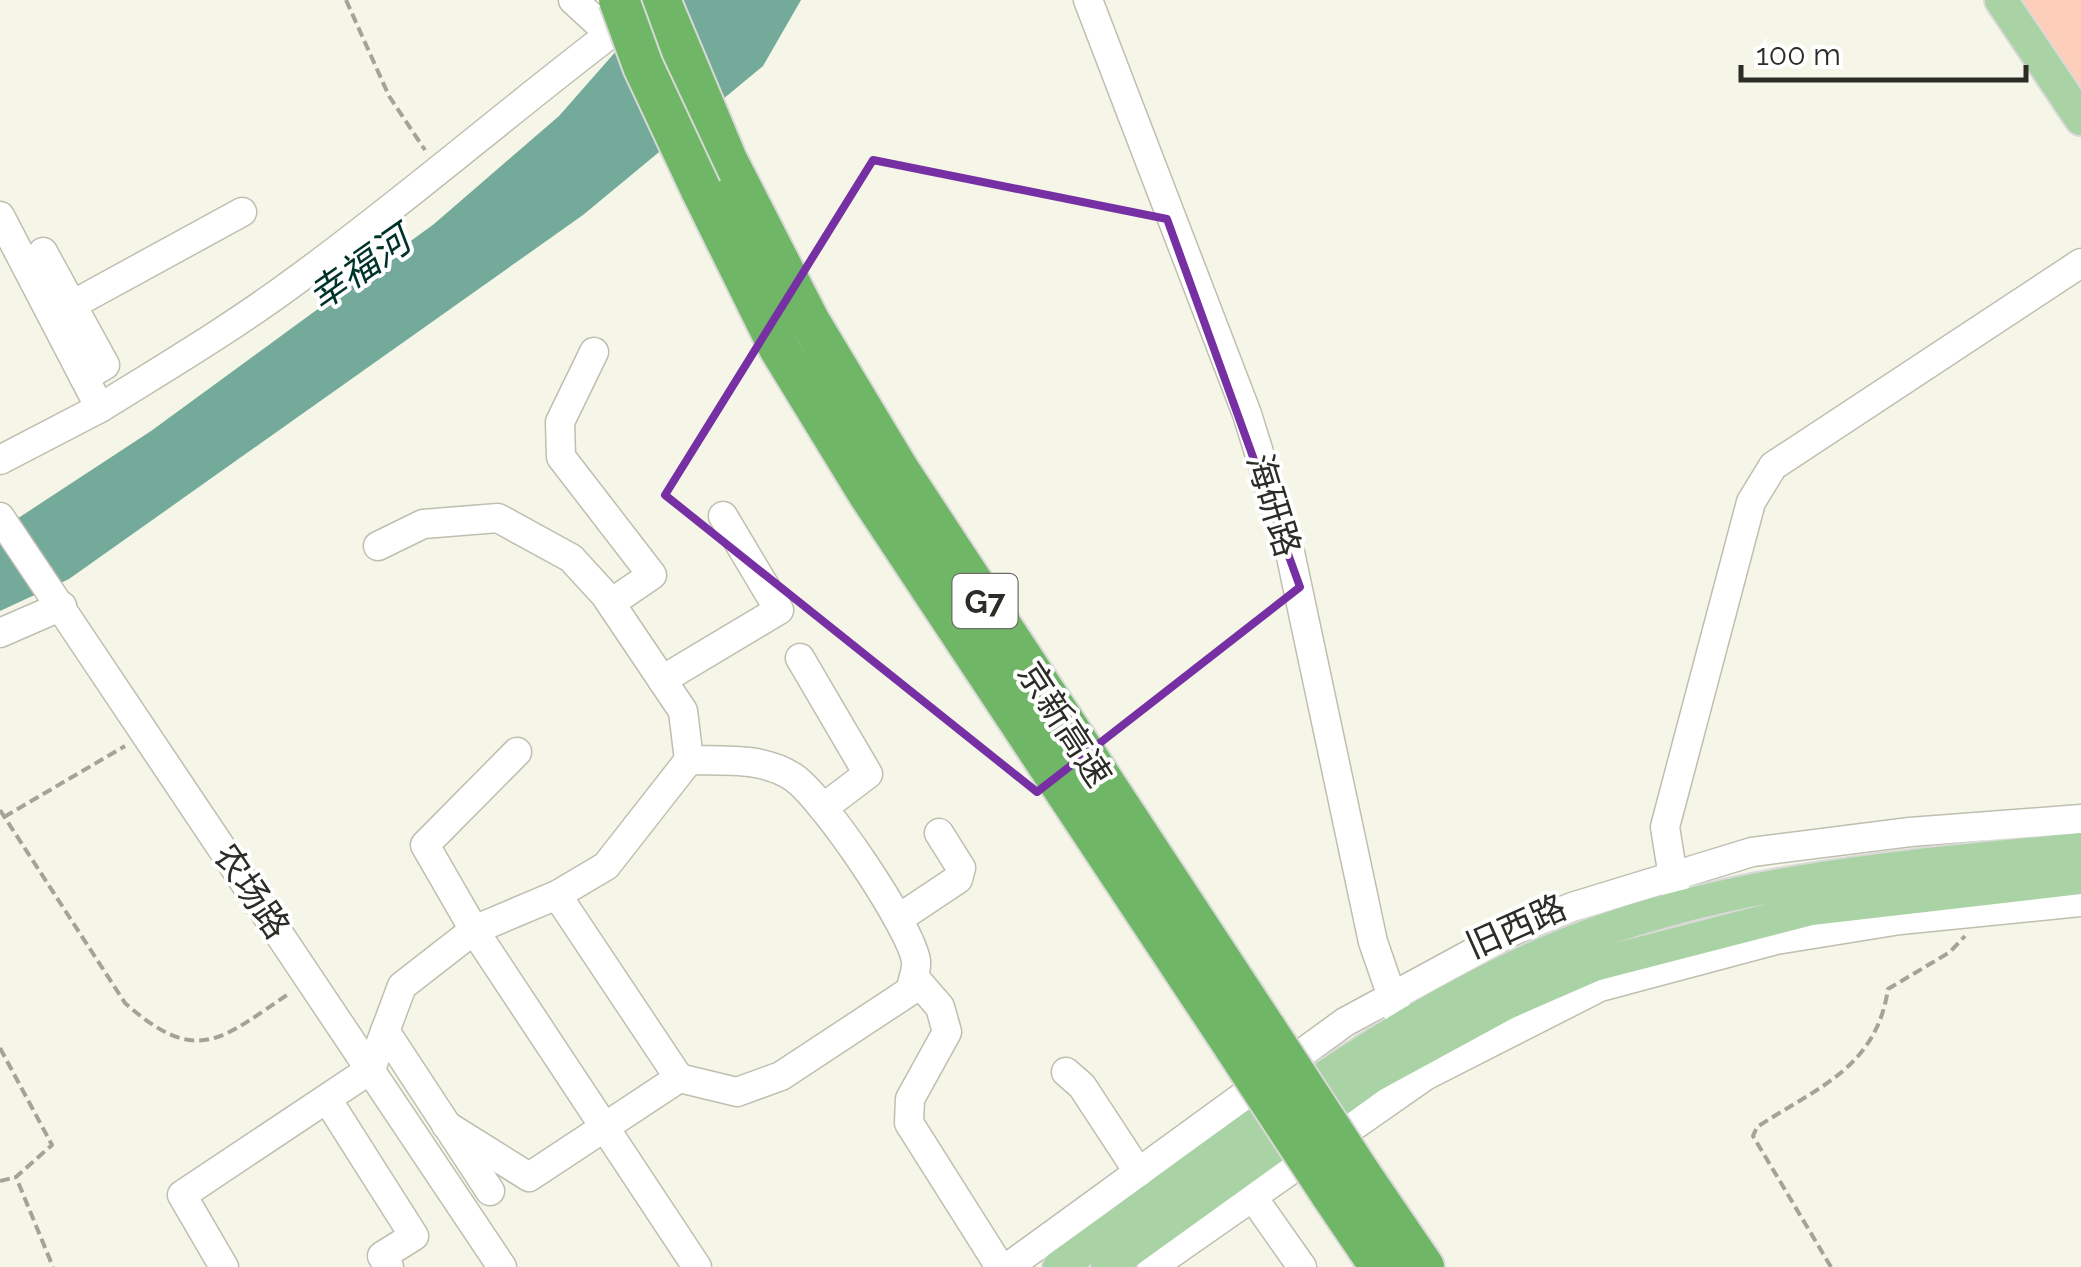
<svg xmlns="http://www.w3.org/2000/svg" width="2081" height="1267" viewBox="0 0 2081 1267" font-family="Raleway,'Noto Sans SC',sans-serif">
	<rect width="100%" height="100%" fill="#f5f6e7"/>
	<path fill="#fdcfbb" d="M2016,0H2081V95Z"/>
	<path fill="#73aa9a" d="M661,0H801L763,66L583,215L69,579L0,611V530L151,431L434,224L559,116Z"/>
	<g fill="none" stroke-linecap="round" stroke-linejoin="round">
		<defs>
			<g id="minor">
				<path d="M573,0L610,34"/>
				<path d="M1088,0L1247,414L1290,552L1373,942L1397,1011"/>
				<path d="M0,216L100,408L0,460"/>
				<path d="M43,252L105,365L84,377"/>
				<path d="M72,305L242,212"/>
				<path d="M594,352L560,422L561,457L652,575L611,603"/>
				<path d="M100,408C166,367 235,326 298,279C405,201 505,114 610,34L632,5"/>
				<path d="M0,517L502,1267"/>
				<path d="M0,633L62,606"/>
				<path d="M800,658L868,774L823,808"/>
				<path d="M662,680L779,610L723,516"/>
				<path d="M517,752L425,845L474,930L697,1267"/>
				<path d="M1675,889L1665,827L1751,502L1773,466L2081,263"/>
				<path d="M898,919L958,879L961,868L939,833"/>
				<path d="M914,977L940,1007L947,1032L910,1099L909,1123L1000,1267"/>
				<path d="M385,1031L490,1191"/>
				<path d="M1066,1072L1082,1086L1139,1173"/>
				<path d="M679,1078L737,1092L781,1076L910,991C912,982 917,971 916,961C911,927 823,797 793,777C763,757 724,761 689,760"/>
				<path d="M327,1099L414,1236L382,1256L389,1267"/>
				<path d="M446,1125L529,1177L679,1078L557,895"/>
				<path d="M1252,1196L1302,1267"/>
				<path d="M224,1267L182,1195L371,1069L402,986L474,930L557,895L606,866L689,760L683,711L605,595L571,558L498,518L423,524L378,546"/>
				<path d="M1008,1267L1345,1022L1513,931L1572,907L1752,852L1910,832L2081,819"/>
				<path d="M1152,1267L1425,1076L1600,987L1776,940L1900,920L2081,902"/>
			</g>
			<g id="major">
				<path d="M2001,0L2081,119"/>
				<path d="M1059,1267C1223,1151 1382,1019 1569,943C1731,878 1910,866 2081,849"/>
				<path d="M1107,1267L1371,1077L1507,1003L1594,965L1811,909L2081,878"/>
			</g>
			<g id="highway">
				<path d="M660,0L727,160L810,322L899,470L1266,1029"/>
				<path d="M701,190L779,348L869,495L1235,1048"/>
				<path d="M1360,1173L1424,1267"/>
				<path d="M1330,1193L1380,1267"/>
			</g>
		</defs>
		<use href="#minor" stroke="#bebfb0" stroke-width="31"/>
		<use href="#major" stroke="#d9d9d8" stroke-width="36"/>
		<use href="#highway" stroke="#d9d9d8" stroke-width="44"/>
		<g stroke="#a3a398" stroke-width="4" stroke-dasharray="10 5" stroke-linecap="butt">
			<path d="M346,0L389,96L425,150"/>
			<path d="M0,810L125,1003C198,1068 222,1038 290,993"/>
			<path d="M4,817L125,746"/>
			<path d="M0,1048L52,1145L16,1177L53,1267"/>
			<path d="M0,1181L16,1177"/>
			<path d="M1831,1267L1753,1136L1757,1127C1818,1087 1876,1068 1888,989L1950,952L1965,936"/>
		</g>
		<use href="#minor" stroke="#fff" stroke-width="28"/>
		<use href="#major" stroke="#a9d3a4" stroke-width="32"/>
		<use href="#highway" stroke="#70b667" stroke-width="40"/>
		<defs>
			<g id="highway-bridge">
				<path d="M619,0L643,66L701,190"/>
				<path d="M1266,1029L1360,1173"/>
				<path d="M1235,1048L1330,1193"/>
			</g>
		</defs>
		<use href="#highway-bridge" stroke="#d9d9d8" stroke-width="44" stroke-linecap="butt"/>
		<use href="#highway-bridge" stroke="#70b667" stroke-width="40"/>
	</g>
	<path fill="none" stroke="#7730a4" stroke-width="8" stroke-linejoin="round" d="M873,160L1167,219L1300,587L1037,792L665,495Z"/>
	<g text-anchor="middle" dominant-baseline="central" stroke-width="8" stroke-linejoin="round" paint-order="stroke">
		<rect fill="#fff" stroke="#6c6c68" stroke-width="2.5" x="952.5" y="574" width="65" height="54" rx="8"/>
		<g font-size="32" font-weight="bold" fill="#2d2d27">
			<text x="985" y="601">G7</text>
		</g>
		<g font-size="35" fill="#2d2d27" stroke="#fff">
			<text transform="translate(1274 505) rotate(73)">海研路</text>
			<text transform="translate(1065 724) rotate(57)">京新高速</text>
			<text transform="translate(252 891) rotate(56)">农场路</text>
			<text transform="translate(1516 926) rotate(-24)">旧西路</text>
		</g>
		<g font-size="38" font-style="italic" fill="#003328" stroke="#fff">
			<text transform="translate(359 268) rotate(-35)">幸福河</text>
		</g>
	</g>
	<path d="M1741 65v15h285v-15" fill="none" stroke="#2d2d27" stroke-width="5"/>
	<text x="1756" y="65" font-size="30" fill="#2d2d27" stroke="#ffffff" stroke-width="8" paint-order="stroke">100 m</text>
</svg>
